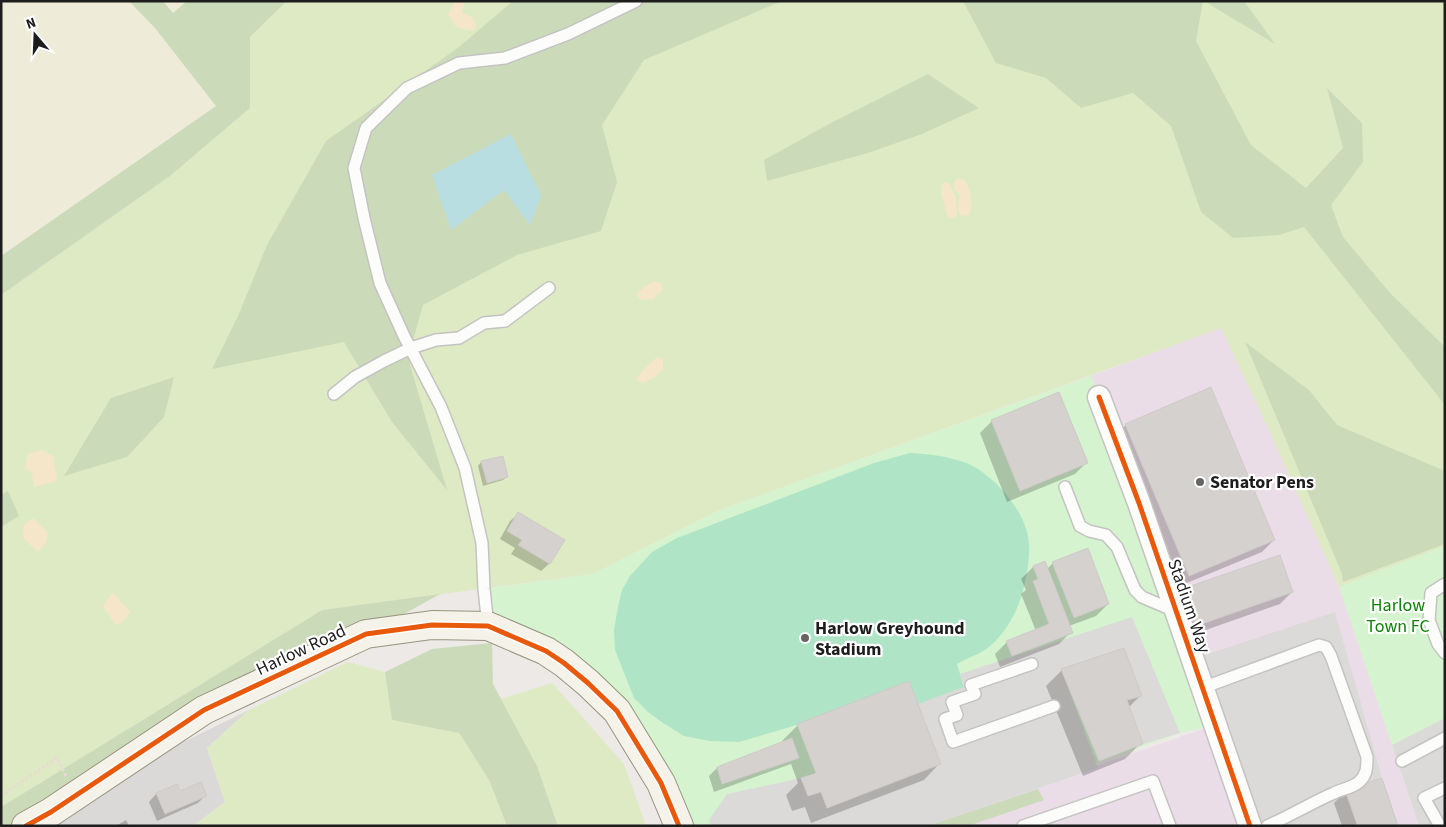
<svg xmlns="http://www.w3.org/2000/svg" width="1446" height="827" viewBox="0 0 1446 827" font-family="'Source Sans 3',sans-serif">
	<rect width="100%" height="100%" fill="#ece9e6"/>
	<path fill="#dbd9d7" d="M249,710L207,748L225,802L193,826H57L173,747Z"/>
	<path fill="#eadde7" d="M1221,328L1268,428L1339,587L1419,826H923L1215,725L1136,495L1091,376Z"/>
	<path fill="#eeebd8" d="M1,1H187L155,28L216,106L1,258Z"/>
	<g fill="#deeac3">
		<path d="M287,1H1445V546L1339,587L1268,428L1221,328L717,511L593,574L322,610L1,807V295L170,176L250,108V37Z"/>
		<path d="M348,662L385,672L393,720L459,733L489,780L507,826H193L225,802L207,748L249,710Z"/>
		<path d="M552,683L624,764L646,826H558L537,766L501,699Z"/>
	</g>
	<g fill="#cbdbba">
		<path d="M129,1H163L173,13L187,1H287L250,37V108L170,176L1,295V256L216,106L155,28Z"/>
		<path d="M513,1H782L644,60L602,125L617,182L601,231L517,255L423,305L408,358L447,490L392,422L344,342L212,369L238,316L267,245L326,141L459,47Z"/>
		<path d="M963,1H1203L1196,41L1251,145L1306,188L1343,148L1327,88L1362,123L1363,162L1331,205L1343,237L1390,293L1445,347V405L1304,227L1279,235L1233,238L1201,212L1171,126L1133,93L1081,108L1046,78L996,63Z"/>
		<path d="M1204,1H1244L1275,44Z"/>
		<path d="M928,74L979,108L922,134L868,153L767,181L764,160L829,124Z"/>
		<path d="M1245,342L1309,390L1337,425L1445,471V544L1343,582L1342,574Z"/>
		<path d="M174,377L164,417L127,457L64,476L111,398Z"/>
		<path d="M8,491L19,516L1,527V495Z"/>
		<path d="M440,594L24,826H1V807L322,610Z"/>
		<path d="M492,643L493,684L537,766L558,826H507L489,780L459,733L392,720L385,672L432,649Z"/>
		<path d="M1038,789L1044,800L968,826H927Z"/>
	</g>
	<g fill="#f6e6c9">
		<path d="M455,1H465L462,13L472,17L476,24L475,30H467L456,27L448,14Z"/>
		<path d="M958,179H963C971,186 973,205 970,214L965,216L960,214L958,209L960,195L954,189L955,181Z"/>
		<path d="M947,182L950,184L956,199L957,215L954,218L948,217L941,193L942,184Z"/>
		<path d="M654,281L662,284V291L652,299L642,300L636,295L644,287Z"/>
		<path d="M657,357L663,359V369L655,377L643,383L636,380L642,371Z"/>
		<path d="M42,450L54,457C53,465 57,472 57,481L34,487L32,473L25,468L28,454Z"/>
		<path d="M33,518L48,533L46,542L38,552L24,539L23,526Z"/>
		<path d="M112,592L130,612L122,623L115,624L103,606Z"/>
	</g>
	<g fill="#d5f3cf">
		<path d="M1091,376L1136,495L1215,725L1180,733L919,826H679L617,711L488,626L484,589L593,574L717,511Z"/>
		<path d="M1445,546V826H1419L1339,587Z"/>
	</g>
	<path fill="#afe5c6" d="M910,453C929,454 947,456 966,463C990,472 1021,506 1027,532C1031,547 1029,562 1026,577C1022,602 1010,629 990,646C981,654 967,658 957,664L964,687L941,764L827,808L808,796L801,778L816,772L797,725L739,742L710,741L684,736L663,723L648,712L634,698L615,650L614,630L618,607L622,590L630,576L652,552L677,538L874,463Z"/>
	<g fill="#dcdad9">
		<path d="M1335,612L1382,778L1346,790L1357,824L1352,826H1258L1202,656Z"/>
		<path d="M1132,617L1180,733L1143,744L1127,700L1142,696L1124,649L1061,669L1098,768L927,826H711L709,820L727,794L801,778L808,796L821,792L827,808L941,764L918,704L964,687L960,674Z"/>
		<path d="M1445,718V826H1419L1392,745Z"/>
	</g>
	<path fill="#b8dee1" d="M511,134L541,195L530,225L504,190L451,230L432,175Z"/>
	<g fill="#0003">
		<path d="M992,421L1087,462L1075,474L1007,502L980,433Z"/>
		<path d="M1126,425L1274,540L1262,552L1177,587L1114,437Z"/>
		<path d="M481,462L507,477L503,480L483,486L478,466Z"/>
		<path d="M518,514L563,540L549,564L541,571L511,554L515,548L500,539L510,521Z"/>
		<path d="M1053,563L1108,604L1096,616L1069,626L1071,632L1059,644L1000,667L995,654L1007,642L1036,631L1021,594L1026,590L1021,579L1033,567L1047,569Z"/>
		<path d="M1183,590L1292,592L1280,604L1183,638L1171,602Z"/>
		<path d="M1062,670L1140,696L1128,708L1141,743L1125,759L1083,776L1046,686Z"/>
		<path d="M798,725L939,764L924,780L811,823L805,807L792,811L786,795L798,783L791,764L714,792L709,776L717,768L783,743L782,741Z"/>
		<path d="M1346,791L1396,826H1342L1334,803Z"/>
		<path d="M180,793L206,795L198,803L157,821L149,802L156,794Z"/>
		<path d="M126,820L129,826H116Z"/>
	</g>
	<g fill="#d4d1cf" stroke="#cfcac7">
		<path d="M1211,387L1275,540L1189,576L1125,424Z"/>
		<path d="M1059,392L1088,463L1020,491L991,420Z"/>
		<path d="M503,456L508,477L487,483L481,461Z"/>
		<path d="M518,512L565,540L550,564L518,545L522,540L507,531Z"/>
		<path d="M1088,548L1109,604L1074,618L1052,562Z"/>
		<path d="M1280,555L1293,592L1196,626L1182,589Z"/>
		<path d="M1045,561L1073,633L1012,656L1006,641L1049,624L1033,581L1038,579L1033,566Z"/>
		<path d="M1124,648L1142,696L1127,700L1143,744L1099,761L1061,669Z"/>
		<path d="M909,681L941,764L827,808L821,792L808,796L801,778L816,773L797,724Z"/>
		<path d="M792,738L799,758L722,784L717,767Z"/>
		<path d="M1382,778L1398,826H1352L1357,824L1345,790Z"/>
		<path d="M201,782L207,796L165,814L156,793L177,784L180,791Z"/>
	</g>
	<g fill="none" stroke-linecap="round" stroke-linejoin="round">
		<defs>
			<g id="lane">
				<path d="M334,394L355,377L384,361L411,348L436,340L459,338L484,323L505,321L549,288"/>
				<path d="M1065,487L1080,526L1089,531L1106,535L1117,547L1135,590L1142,597L1175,611"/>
				<path d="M1445,584L1431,593L1429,620L1438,644L1445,653"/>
				<path d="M488,626L484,589L482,543L465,468L441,407L404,336L380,283L364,218L354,168L366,128L407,88L459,63L505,58L568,34L636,1"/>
				<path d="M1032,664L971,685L975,694L952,702L957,715L945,719L953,742L1054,706"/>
				<path d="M1202,688L1319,645L1326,647L1331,656L1367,757C1367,767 1367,775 1359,782C1352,788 1342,789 1334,793C1311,803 1290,816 1267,826"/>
				<path d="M1402,761L1445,738"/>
				<path d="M1023,826L1153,781L1170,826"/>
				<path d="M1440,826L1424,798L1445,788"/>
			</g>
			<path id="street" d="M1099,397L1139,503L1250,826"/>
			<path id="secondary" d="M26,826L51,812L204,710L366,634L432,625L488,626L546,651L564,663L588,683L617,711L661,783L679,826"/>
		</defs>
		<use href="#lane" stroke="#c4c3c2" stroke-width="14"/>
		<use href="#street" stroke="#c4c3c2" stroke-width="25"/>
		<use href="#secondary" stroke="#97947e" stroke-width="30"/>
		<path stroke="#ebd8d8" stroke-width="3" stroke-dasharray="2.5 2.5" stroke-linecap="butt" d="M1,796L57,758L66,776"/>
		<use href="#lane" stroke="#fcfcfb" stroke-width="11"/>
		<use href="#street" stroke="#fcfcfb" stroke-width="22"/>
		<use href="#secondary" stroke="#f4f2e9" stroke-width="28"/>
		<defs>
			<g id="cycleway">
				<path d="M1099,397L1139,503L1250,826"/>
				<path d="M26,826L51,812L204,710L366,634L432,625L488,626L546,651L564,663L588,683L617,711L661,783L679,826"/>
			</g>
		</defs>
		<use href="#cycleway" stroke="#fff" stroke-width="8"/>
		<use href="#cycleway" stroke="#e8590c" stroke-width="5"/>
	</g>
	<g fill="#656463" stroke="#fff" stroke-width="2">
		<circle cx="1200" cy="482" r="5"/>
		<circle cx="805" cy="638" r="5"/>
	</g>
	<g text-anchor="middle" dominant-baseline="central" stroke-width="4.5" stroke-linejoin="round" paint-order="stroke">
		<g font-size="18" font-weight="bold" fill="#1d1d1d" stroke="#fff" text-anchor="start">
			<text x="1210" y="482">Senator Pens</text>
			<text x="815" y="628">Harlow Greyhound<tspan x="815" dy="21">Stadium</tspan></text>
		</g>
		<g font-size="18" fill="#108007" stroke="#fff">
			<text x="1398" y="605">Harlow<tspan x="1398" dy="21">Town FC</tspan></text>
		</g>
		<g font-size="18" fill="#1d1d1d" stroke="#fff">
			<text transform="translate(1189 606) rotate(71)">Stadium Way</text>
			<text transform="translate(301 650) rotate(-25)">Harlow Road</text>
		</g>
	</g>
	<rect width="1446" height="827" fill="none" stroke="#1d1d1d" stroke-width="5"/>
	<g transform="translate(35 35) rotate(341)" stroke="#ffffff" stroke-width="4" paint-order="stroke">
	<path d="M0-4L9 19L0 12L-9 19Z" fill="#1d1d1d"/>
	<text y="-8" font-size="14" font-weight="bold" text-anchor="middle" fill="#1d1d1d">N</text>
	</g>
</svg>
